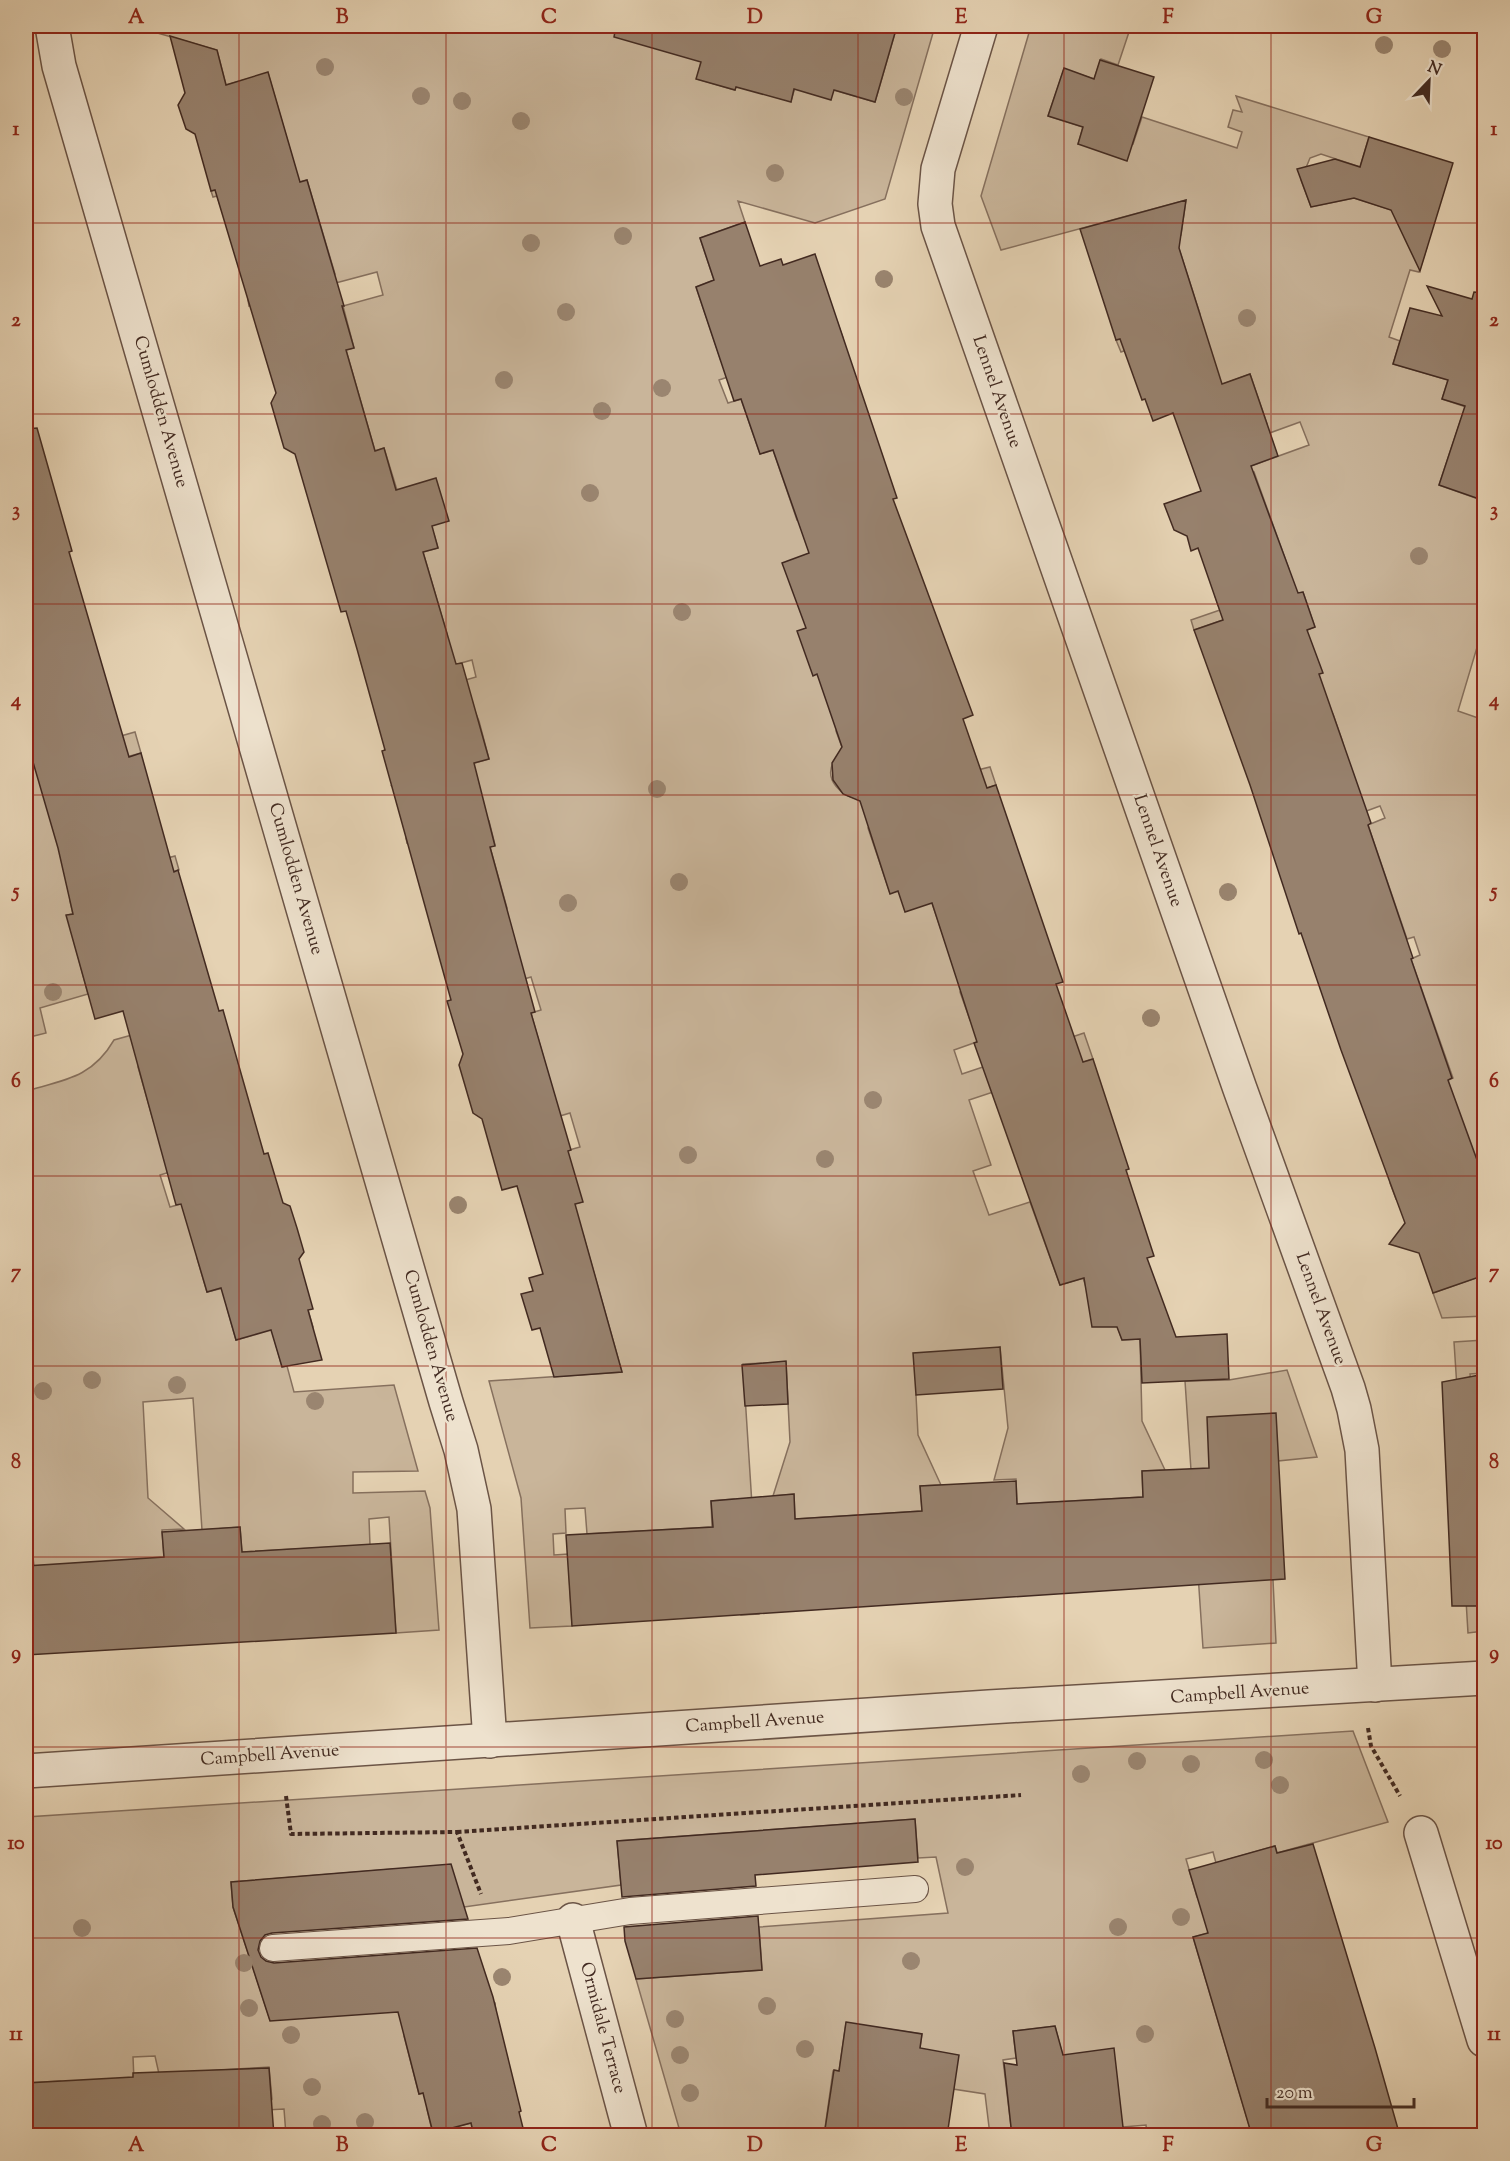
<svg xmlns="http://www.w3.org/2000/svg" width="1510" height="2161" viewBox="0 0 1510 2161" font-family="'Sorts Mill Goudy',serif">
	<rect width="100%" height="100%" fill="#e5d2b3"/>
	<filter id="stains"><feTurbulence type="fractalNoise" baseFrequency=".00333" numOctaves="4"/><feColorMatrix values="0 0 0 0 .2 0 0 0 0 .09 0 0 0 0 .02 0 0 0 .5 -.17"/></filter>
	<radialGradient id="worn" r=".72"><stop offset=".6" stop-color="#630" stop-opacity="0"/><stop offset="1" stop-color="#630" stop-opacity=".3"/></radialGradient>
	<g fill="#c9b59a" stroke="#86705e" stroke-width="1.5">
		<path d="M133,26H663L682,31L701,62L697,79L735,90L754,26H765L757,53L791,101L799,74L834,90L875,102L897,26H935L885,199L815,223L738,201L745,222L700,238L714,280L696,287L721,361L837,321L843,338L719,380L728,403L741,399L760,454L773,450L797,520L820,513L806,628L813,675L871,655L890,713L836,731L843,750C840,753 836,757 834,761C823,780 842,797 859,799L990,767L996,785L868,828L890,893L898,891L932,903L952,962L985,982L960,992L970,1020L995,1012L1002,1033L954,1050L962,1074L1084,1033L1093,1059L969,1100L991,1165L973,1171L989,1215L1030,1202L1060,1285L1083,1278L1092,1305L1116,1322L1122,1340L1140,1339L1142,1421L1165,1470L1142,1471L1143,1497L1017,1504L1016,1479L994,1480L1008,1428L1000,1347L916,1395L918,1435L941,1485L920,1486L922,1511L795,1519L794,1494L773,1496L790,1442L786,1362L743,1364L759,1614L741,1615L734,1499L711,1501L712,1527L587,1534L585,1508L565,1509L566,1533L553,1534L554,1555L568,1554L572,1626L530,1628L521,1498L489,1381L622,1372L583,1234L534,1216L582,1202L530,1161L580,1147L570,1113L560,1116L531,1013L541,1010L531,977L480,992L507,908L490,847L495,845L489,821L407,843L406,838L472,819L392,786L489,759L479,721L462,681L476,677L472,660L425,673L364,672L360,659L447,634L423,552L438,548L434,534L397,490L384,448L375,451L346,350L354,348L343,306L383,295L377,272L249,306L248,300L335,274L307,180L220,205L217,196L213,197L211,191L295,167L268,73L226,85L217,50Z"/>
		<path d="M1031,26H1131L1118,65L1101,59L1094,79L1064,69L1048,116L1083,127L1078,144L1113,138L1133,144L1142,117L1237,148L1242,132L1228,127L1233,110L1242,112L1236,96L1369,137L1360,167L1321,154L1310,158L1301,180L1311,207L1354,198L1404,214L1406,240L1427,247L1419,272L1410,270L1389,337L1400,341L1393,364L1448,380L1442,399L1472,409L1461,419L1439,485L1484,501V624L1458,711L1484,720V1168L1396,1199L1390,1183L1438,1167L1448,1080L1453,1078L1411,959L1420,955L1414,937L1407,939L1368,825L1385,818L1380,806L1361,813L1342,740L1333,714L1306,679L1322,673L1291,636L1315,627L1303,592L1194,630L1191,620L1220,610L1215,596L1289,569L1254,472L1229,481L1226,475L1309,445L1300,422L1217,452L1267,424L1250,374L1218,386L1197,325L1121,352L1116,340L1200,314L1175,236L1181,235L1186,200L1001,250L981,196Z"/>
		<path d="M135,732L141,753L46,779L70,885L175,856L179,870L70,901L73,914L67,915L88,994L40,1008L46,1033L26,1038V751L29,762Z"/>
		<path d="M146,1031L138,1067L154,1123L203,1162L160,1175L170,1207L201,1198L197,1258L207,1292L227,1287V1308L236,1340L254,1335L252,1327L308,1310L313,1327L274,1338L282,1367L287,1366L294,1392L394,1385L418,1471L353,1472V1493L425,1491L430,1508L439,1630L396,1633L389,1517L369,1519L370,1545L242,1552L240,1527L202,1530L193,1398L143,1402L148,1498L184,1529L162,1530L164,1558L34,1566L31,1539H26V1091C64,1080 92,1078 114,1040Z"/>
		<path d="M1484,1275V1316L1442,1318L1433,1293Z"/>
		<path d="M1484,1340V1373L1470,1374L1471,1386L1457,1388L1454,1342Z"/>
		<path d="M1287,1370L1317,1457L1278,1461L1273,1580L1276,1643L1203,1648L1185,1381L1229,1380Z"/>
		<path d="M1484,1565V1631L1468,1633L1464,1567Z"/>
		<path d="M1353,1731L1388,1822L1277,1853L1275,1846L1216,1863L1213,1852L1186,1859L1197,1897L1235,1926L1193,1937L1252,2135H1147L1146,2125L1123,2127L1068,2093L1062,2053L1055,2026L1013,2031L1016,2058L1003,2060L1012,2135H990L985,2094L940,2087L920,2048L922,2034L846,2023L839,2071H833L824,2135H681L636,1979L762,1970L759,1927L948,1913L936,1857L918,1858L915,1819L617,1841L621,1885L464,1907L393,1869L231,1882L233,1907L270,2020L495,2003L496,2012L404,2036L419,2094L432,2091L427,2109L431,2126L439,2131L471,2123L474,2135H286L284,2109L266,2110L272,2099L269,2067L159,2074L155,2056L133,2057L135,2104L60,2081L26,2083V1817Z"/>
	</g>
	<g fill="#97816d" stroke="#422a21" stroke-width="1.5">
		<path d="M616,26H897L875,102L834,90L831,100L794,89L791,102L736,87L735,90L696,79L701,62L614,37Z"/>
		<path d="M170,36L217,50L226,85L268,72L300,182L307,180L344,306H342L354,348L346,350L375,451L384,448L396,490L436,478L449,521L432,526L438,548L423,552L456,664L462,663L489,759L474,763L495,846L490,847L535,1012L531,1013L571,1150L568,1151L583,1202L575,1204L622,1372L554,1377L540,1328L532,1330L521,1294L533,1291L529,1278L543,1274L517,1186L502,1190L482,1119L473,1113L459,1065L463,1054L447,1001L451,1000L382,751L385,750L357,649L346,611L341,612L295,454L284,448L271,403L276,393L215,190L211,191L195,134L186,129L178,105L185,93Z"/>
		<path d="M1100,60L1154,77L1127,161L1078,144L1083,127L1048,116L1064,68L1094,79Z"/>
		<path d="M1369,137L1453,163L1420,271L1391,210L1354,198L1311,207L1297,169L1335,159L1360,167Z"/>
		<path d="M1186,200L1179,248L1222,384L1250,374L1278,456L1251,466L1298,593L1303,592L1315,627L1307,630L1323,673L1319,674L1371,823L1368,825L1413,958L1411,959L1452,1078L1448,1080L1485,1182V1275L1433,1293L1419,1253L1389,1244L1405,1223L1341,1050L1301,933L1299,934L1250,785L1194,630L1223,620L1198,548L1191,551L1187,536L1174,530L1164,504L1201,491L1173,413L1153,421L1145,399L1142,400L1120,339L1116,340L1080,229Z"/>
		<path d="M745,222L760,266L781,259L783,265L815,254L897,498L893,499L973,715L963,719L987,788L996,785L1063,982L1056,984L1083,1062L1093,1059L1129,1169L1126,1170L1154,1256L1147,1258L1176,1337L1227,1334L1229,1379L1142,1383L1140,1339L1122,1340L1117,1327H1092L1084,1278L1060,1285L974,1043L977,1042L932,903L905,912L898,891L890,894L860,801L843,794L833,780L832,763L842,747L817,674L813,676L797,631L806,628L782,563L809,553L773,450L760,454L741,399L734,401L696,287L714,280L700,238Z"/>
		<path d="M1427,286L1472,299L1474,292L1485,293V501L1439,485L1465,406L1442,399L1448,380L1393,364L1410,308L1442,316Z"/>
		<path d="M37,428L72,551L69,552L129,757L141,753L174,872L178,870L219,1011L223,1010L264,1154L268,1153L283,1203L290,1206L297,1228L304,1252L299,1259L313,1309L308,1310L322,1360L282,1367L271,1330L236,1340L221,1288L207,1292L181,1204L176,1205L123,1011L95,1019L66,915L73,914L58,848L33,762L26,764V429Z"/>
		<path d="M1000,1347L1003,1389L916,1395L913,1353Z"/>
		<path d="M786,1361L788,1404L745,1406L742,1365Z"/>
		<path d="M1485,1374V1606H1452L1442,1382Z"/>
		<path d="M1276,1413L1285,1579L572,1626L566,1535L713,1527L711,1501L794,1494L795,1519L922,1511L920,1486L1016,1481L1017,1504L1143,1497L1142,1471L1209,1468L1207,1417Z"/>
		<path d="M240,1527L242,1552L390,1543L396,1633L26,1655V1566L164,1557L162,1532Z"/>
		<path d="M915,1819L918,1862L755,1875L756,1886L622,1897L617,1841Z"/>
		<path d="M1313,1844L1375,2048L1400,2136H1252L1193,1937L1208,1933L1189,1870L1275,1846L1277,1853Z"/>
		<path d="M451,1864L468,1919L272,1933L265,1935L260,1941L258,1950L261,1957L266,1961L274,1963L477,1948L493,1997L521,2111L519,2112L525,2136H474L471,2123L433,2133L423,2093L419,2094L398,2012L270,2021L233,1907L231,1882Z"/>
		<path d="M758,1916L762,1970L636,1979L625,1941L624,1927Z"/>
		<path d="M846,2022L922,2034L920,2048L959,2055L947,2136H824L834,2070L839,2071Z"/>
		<path d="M1055,2026L1063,2055L1114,2048L1124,2136H1012L1004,2063L1017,2065L1013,2031Z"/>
		<path d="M269,2068L274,2136H26V2083L133,2077V2073Z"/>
	</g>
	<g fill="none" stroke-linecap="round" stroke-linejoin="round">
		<defs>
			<path id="lane" d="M273,1948L509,1931L630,1911L915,1889"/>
			<g id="street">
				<path d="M52,26L59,66L446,1402L461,1450L474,1509L490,1741"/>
				<path d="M981,26L938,169L935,204L938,226L1240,1089L1348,1388L1354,1409L1362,1450L1375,1685"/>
				<path d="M26,1771L989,1707L1484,1678"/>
				<path d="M1421,1833L1484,2040"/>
				<path d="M573,1920L631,2136"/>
			</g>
		</defs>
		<use href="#lane" stroke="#6b5446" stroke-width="28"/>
		<use href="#street" stroke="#6b5446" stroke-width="36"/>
		<g stroke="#422a21" stroke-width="4" stroke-dasharray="4.5 3" stroke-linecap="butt">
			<path d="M1368,1728L1371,1746L1400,1796"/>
			<path d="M286,1796L291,1834L457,1832L481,1894"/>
			<path d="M457,1832L1021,1795"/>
		</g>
		<use href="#lane" stroke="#eee2ce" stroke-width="26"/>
		<use href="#street" stroke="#eee2ce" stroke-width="33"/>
	</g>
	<g fill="#9a8570">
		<circle cx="1384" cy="45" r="9"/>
		<circle cx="1442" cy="49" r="9"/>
		<circle cx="325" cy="67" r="9"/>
		<circle cx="421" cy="96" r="9"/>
		<circle cx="904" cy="97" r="9"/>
		<circle cx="462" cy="101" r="9"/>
		<circle cx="521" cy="121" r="9"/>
		<circle cx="775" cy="173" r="9"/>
		<circle cx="623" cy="236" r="9"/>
		<circle cx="531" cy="243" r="9"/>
		<circle cx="884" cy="279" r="9"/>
		<circle cx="566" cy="312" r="9"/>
		<circle cx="1247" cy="318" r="9"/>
		<circle cx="504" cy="380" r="9"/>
		<circle cx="662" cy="388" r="9"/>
		<circle cx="602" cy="411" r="9"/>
		<circle cx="590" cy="493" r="9"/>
		<circle cx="1419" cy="556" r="9"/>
		<circle cx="682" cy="612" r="9"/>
		<circle cx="657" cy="789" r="9"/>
		<circle cx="679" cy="882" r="9"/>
		<circle cx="1228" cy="892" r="9"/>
		<circle cx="568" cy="903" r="9"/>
		<circle cx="53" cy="992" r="9"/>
		<circle cx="1151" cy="1018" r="9"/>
		<circle cx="873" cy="1100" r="9"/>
		<circle cx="688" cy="1155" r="9"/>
		<circle cx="825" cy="1159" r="9"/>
		<circle cx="458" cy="1205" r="9"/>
		<circle cx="92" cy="1380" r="9"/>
		<circle cx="177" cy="1385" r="9"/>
		<circle cx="43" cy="1391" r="9"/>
		<circle cx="315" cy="1401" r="9"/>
		<circle cx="1264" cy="1760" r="9"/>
		<circle cx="1137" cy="1761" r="9"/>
		<circle cx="1191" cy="1764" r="9"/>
		<circle cx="1081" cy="1774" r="9"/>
		<circle cx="1280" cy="1785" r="9"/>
		<circle cx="965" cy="1867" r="9"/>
		<circle cx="1181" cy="1917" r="9"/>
		<circle cx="1118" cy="1927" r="9"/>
		<circle cx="82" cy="1928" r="9"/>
		<circle cx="911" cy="1961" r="9"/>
		<circle cx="244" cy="1963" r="9"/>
		<circle cx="502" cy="1977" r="9"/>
		<circle cx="767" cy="2006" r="9"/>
		<circle cx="249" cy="2008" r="9"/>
		<circle cx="675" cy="2019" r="9"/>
		<circle cx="1145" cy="2034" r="9"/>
		<circle cx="291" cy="2035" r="9"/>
		<circle cx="805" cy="2049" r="9"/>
		<circle cx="680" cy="2055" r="9"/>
		<circle cx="312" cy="2087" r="9"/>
		<circle cx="690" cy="2093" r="9"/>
		<circle cx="365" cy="2122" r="9"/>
		<circle cx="322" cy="2124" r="9"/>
	</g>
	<path fill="none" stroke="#8f2418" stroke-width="1.5" stroke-opacity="0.55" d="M239,26V2136M446,26V2136M652,26V2136M858,26V2136M1064,26V2136M1271,26V2136M26,223H1484M26,414H1484M26,604H1484M26,795H1484M26,985H1484M26,1176H1484M26,1366H1484M26,1557H1484M26,1747H1484M26,1938H1484"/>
	<g text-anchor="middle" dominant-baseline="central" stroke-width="5" stroke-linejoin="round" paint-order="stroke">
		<g font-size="18" fill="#422a21" stroke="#eee2ce">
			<text transform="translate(996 392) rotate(71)">Lennel Avenue</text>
			<text transform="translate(160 412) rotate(74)">Cumlodden Avenue</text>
			<text transform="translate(1157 851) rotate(71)">Lennel Avenue</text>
			<text transform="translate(295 879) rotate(74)">Cumlodden Avenue</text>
			<text transform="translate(1320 1309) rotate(70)">Lennel Avenue</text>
			<text transform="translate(430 1346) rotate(74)">Cumlodden Avenue</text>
			<text transform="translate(1240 1694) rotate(-4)">Campbell Avenue</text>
			<text transform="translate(755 1723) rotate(-4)">Campbell Avenue</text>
			<text transform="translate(270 1756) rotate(-4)">Campbell Avenue</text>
			<text transform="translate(602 2028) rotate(75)">Ormidale Terrace</text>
		</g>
	</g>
	<rect width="1510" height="2161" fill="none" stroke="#e5d2b3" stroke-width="66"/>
	<g transform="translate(1429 81) rotate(23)" stroke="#eee2ce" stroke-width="4.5" paint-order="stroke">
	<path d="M0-4.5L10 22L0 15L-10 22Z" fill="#422a21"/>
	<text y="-9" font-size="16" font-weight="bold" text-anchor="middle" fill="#422a21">N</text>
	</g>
	<path d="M1267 2098v9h147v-9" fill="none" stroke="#422a21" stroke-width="3"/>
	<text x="1276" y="2098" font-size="18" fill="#422a21" stroke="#eee2ce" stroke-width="4.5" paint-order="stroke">20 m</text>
	<rect x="33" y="33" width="1444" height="2095" fill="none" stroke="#8f2418" stroke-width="2"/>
	<g font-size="20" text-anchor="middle" font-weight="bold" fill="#8f2418">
		<text x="136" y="23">A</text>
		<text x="342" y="23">B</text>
		<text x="549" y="23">C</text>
		<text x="755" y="23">D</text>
		<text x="961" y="23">E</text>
		<text x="1168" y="23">F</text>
		<text x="1374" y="23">G</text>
		<text x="16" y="135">1</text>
		<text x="1494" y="135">1</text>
		<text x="16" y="326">2</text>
		<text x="1494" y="326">2</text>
		<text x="16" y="516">3</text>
		<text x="1494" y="516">3</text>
		<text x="16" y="706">4</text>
		<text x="1494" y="706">4</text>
		<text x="16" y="897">5</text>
		<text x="1494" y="897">5</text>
		<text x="16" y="1087">6</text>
		<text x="1494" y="1087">6</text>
		<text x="16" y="1278">7</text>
		<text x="1494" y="1278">7</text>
		<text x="16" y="1468">8</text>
		<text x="1494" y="1468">8</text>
		<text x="16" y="1659">9</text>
		<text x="1494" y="1659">9</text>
		<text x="16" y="1849">10</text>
		<text x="1494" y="1849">10</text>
		<text x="16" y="2040">11</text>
		<text x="1494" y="2040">11</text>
		<text x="136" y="2151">A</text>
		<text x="342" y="2151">B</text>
		<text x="549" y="2151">C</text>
		<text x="755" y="2151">D</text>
		<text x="961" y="2151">E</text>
		<text x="1168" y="2151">F</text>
		<text x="1374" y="2151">G</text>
	</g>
	<rect width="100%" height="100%" filter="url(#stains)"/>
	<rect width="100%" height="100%" fill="url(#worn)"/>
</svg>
